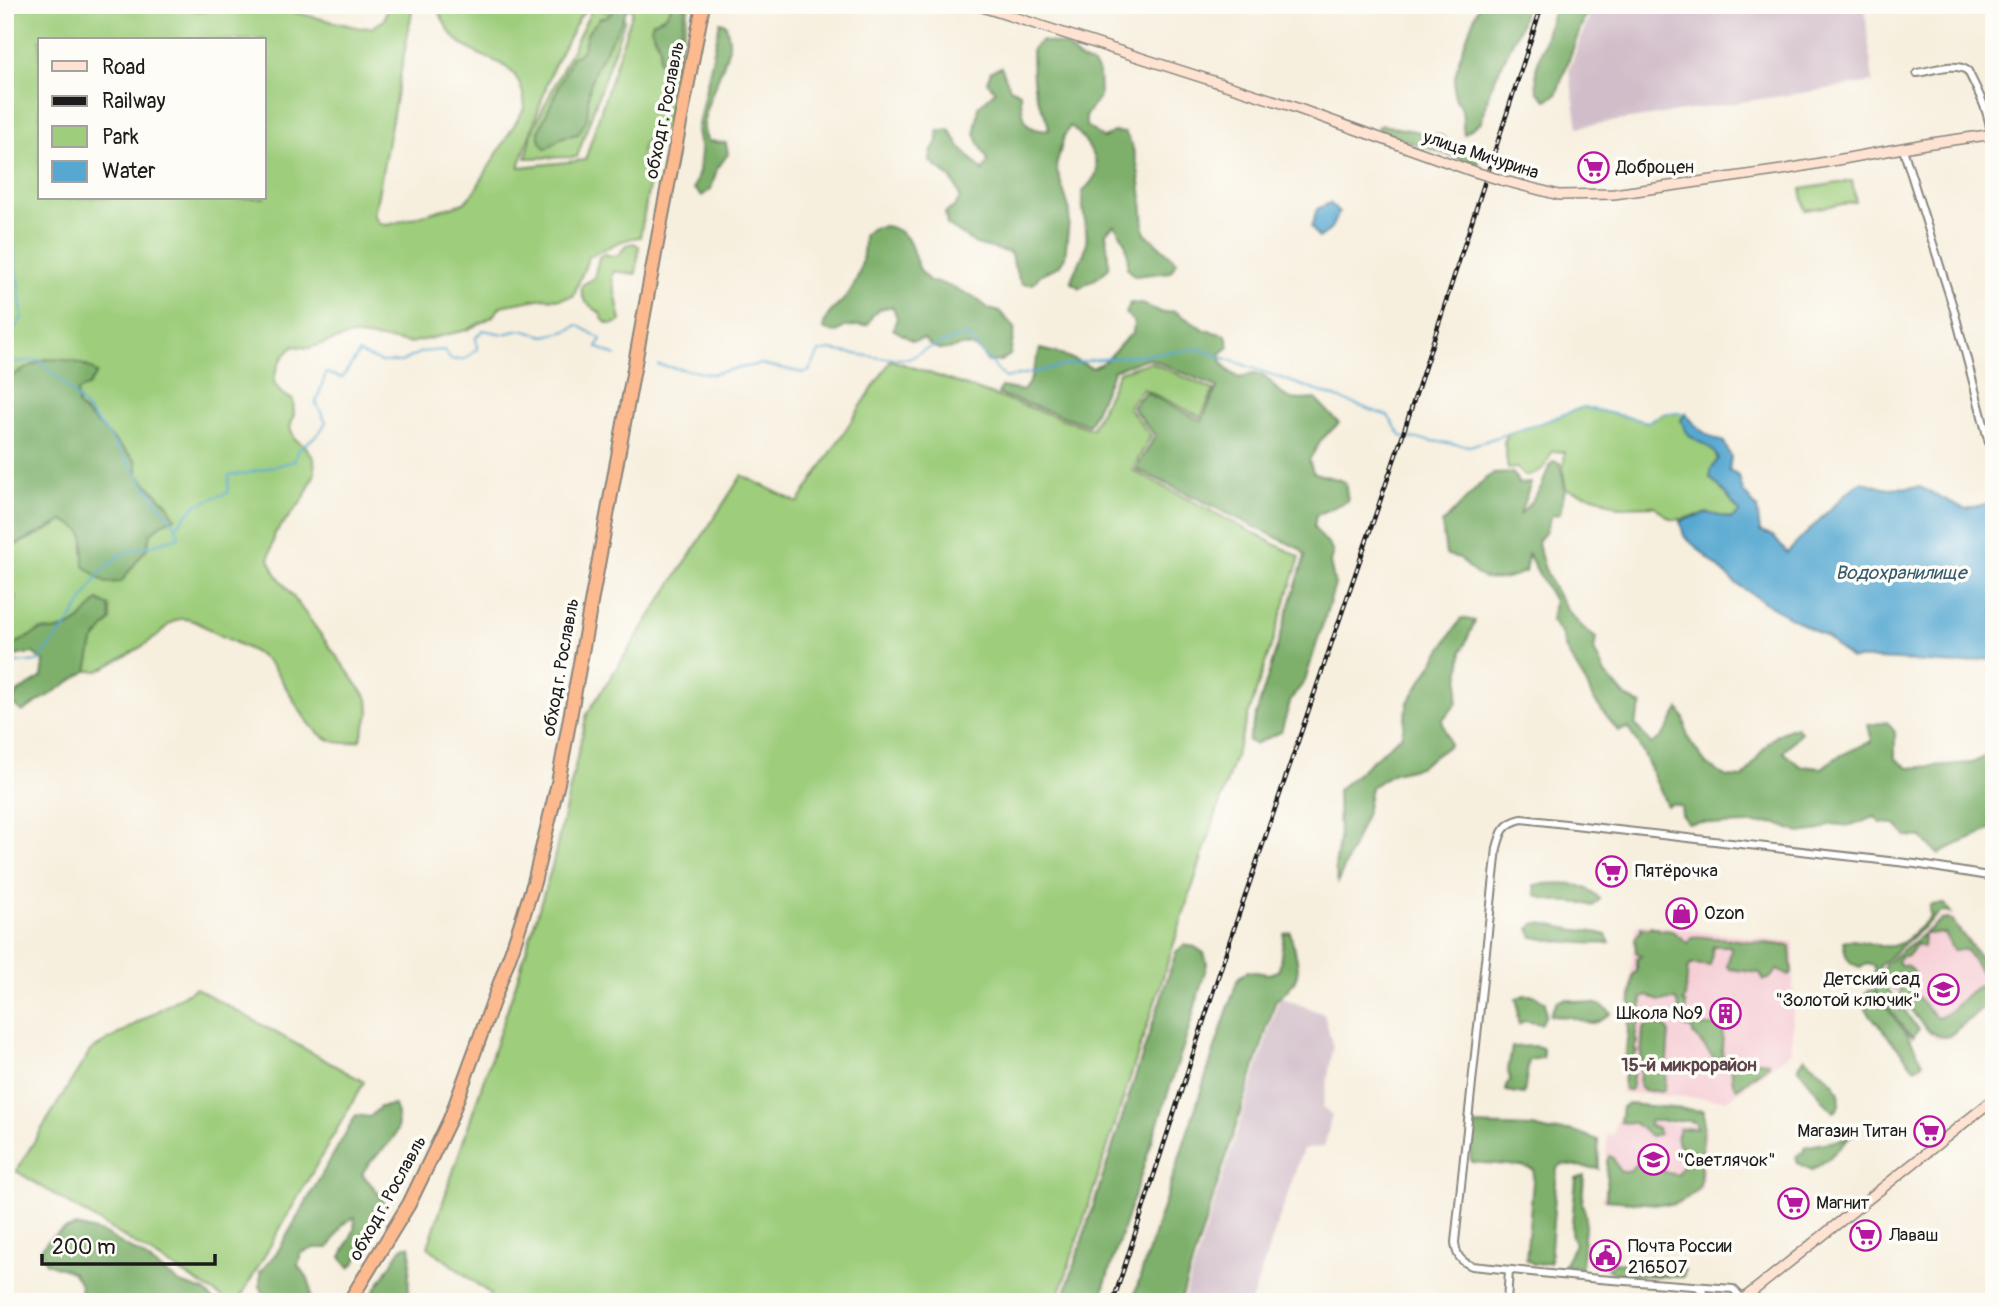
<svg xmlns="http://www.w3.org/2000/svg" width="1999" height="1307" viewBox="0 0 1999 1307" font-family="Pangolin,sans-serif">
	<rect width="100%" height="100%" fill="#fdfcf7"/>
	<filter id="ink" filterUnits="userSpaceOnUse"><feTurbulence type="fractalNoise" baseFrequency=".0143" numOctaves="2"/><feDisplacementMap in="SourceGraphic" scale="14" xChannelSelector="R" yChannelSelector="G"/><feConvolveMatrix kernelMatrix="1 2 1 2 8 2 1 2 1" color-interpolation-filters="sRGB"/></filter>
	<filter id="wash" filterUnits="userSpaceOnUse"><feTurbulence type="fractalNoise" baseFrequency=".00686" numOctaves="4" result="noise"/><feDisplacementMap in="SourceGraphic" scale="28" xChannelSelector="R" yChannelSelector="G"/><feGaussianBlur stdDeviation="1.57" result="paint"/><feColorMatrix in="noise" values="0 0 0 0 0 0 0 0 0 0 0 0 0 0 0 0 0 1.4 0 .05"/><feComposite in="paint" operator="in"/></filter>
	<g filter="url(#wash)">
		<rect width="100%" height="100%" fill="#f7efde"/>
		<g fill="#f6cfd6">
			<path d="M1942,916L1953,918L1994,973V1002L1950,1038L1937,1040L1930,1035L1882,976L1881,967Z"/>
			<path d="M1641,924L1794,942L1792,1051L1728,1100L1621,1093L1635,928Z"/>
			<path d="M1617,1120L1706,1126L1702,1190L1676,1206L1602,1201V1195L1605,1194L1607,1134H1613Z"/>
		</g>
		<g fill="#d1bdc9">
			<path d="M1593,5H1901L1865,11L1873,82L1578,127L1569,70Z"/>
			<path d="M1280,997L1324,1014L1333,1047L1323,1107L1332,1115L1324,1147L1303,1149L1251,1302H1183Z"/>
		</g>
		<g fill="#9ecd7c" stroke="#5d744c" stroke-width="2" fill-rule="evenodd">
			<path d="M5,5H177C191,10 209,16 221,5H263L360,28L373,27L384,20L388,5H416L413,6L374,216L380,224L388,225L464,203L474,192L525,107C520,53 487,68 456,39C444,29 444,13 431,5H590L579,18L552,70L519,167L585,160L633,10L627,8L628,5H672L666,16L659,18L653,35L660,47L686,5H689L667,127L653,134L643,144L641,159L649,186L640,237C621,238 606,250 588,257C585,271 577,282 574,296L559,299L544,298L501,306L492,317L467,330L410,343L352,335L309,348L294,346C281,357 276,366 274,382L281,393L293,400L294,414L290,428L295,439L306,447L314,459L315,473L303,500L275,533L269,559L275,572L368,699L369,714L360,740C311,758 295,692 270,664C256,650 232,642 214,632C205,627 191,617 180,619C170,621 165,629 158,635C141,649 118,660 99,671H87L93,642L110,620H80L69,627L54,631L41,630L17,644L5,641V619L16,608L15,595L5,581V552L10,548L50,529L62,521L77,525L85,537L83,552L147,548L150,534L161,524L168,505L138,475L136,461L78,406L77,392L96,373L86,365L5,379ZM40,40H264V198H40Z"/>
			<path d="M593,7L625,19L577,157L526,158L534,127Z"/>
			<path d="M1852,181L1856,202L1805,210L1801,189Z"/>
			<path d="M634,243L639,246L636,274L614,271L612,277L621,321C611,327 603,324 600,313C589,304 580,302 582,285L594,278L599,257L605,254L611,256L618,255L627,245Z"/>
			<path d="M891,360L1092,429L1119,372L1150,362L1214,390L1201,417L1143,389L1128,407L1151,436L1132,470L1300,557L1057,1302H487L490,1294L428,1247L516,983L553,863L587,714L742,475L798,503Z"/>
			<path d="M1583,407L1648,422L1664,413H1686L1681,420L1717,454L1718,459L1710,471V478C1723,488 1729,501 1740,512L1732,519C1724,517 1713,513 1705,514C1678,517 1677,529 1655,506L1618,507L1597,497L1566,489L1563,470L1565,452L1552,451C1546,467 1543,473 1525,476L1517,468L1508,469L1504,442L1508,434L1547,421Z"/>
			<path d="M196,988L364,1082L238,1302H230L16,1171L90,1051Z"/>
		</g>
		<g fill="#7eb06c" stroke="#4d6644" stroke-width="2">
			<path d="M611,5H628C619,36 593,60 589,92C586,114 592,113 578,134L563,137L546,149C539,143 538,139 539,130L572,57C587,53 583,43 588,32C591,27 597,23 600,18L607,17L612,12Z"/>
			<path d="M672,5H686L674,68C667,69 663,67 659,62L660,47L651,28L653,22L666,16Z"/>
			<path d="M1479,5H1524L1525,8L1519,29L1490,89L1481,122L1464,134C1462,125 1464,114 1461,107C1457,98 1458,107 1455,97C1449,75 1471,28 1479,5Z"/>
			<path d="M1555,5H1589L1556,95L1546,100L1537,91L1536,69Z"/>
			<path d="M720,22L726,24C727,31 730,38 729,45C727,69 692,119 708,141L726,143L728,154L717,169L711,189L702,196L694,189L699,171L701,152L697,130Z"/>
			<path d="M1041,41L1064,45L1081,60L1092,64L1099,73L1100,96L1086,115V126L1104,138L1113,132L1125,133C1140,152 1143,207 1144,232L1177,262L1170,272L1135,276L1127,268C1130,250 1125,239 1114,225L1106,233L1109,268L1100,276L1080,288L1071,282C1073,270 1082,261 1085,250C1090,232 1081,211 1082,193C1086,187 1094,180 1096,174C1101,159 1081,133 1070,126L1064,136L1056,167L1070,211L1065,257L1059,266L1040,275L1033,284H1022C1015,274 1015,264 1010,253L976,244L947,225L945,213L954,207L960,198C956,180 945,173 930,162L931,151L938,142L937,131L949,129L961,148L983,171L988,162C985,151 975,141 975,130C976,122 979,115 978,107L995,91L987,82L991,71L1001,67L1010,88L1020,93C1023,115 1022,133 1049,130C1048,117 1041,109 1037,97C1031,83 1033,64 1032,49Z"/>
			<path d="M1382,125L1442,136L1456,147L1473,149L1480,157L1478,165L1379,132L1377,127Z"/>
			<path d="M885,226C922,233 905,262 931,282L941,283L973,296L989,309L1000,312L1015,328L1010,355L1001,361L988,362C985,358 981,351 977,349C958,337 945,363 924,339L913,341L893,329L897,318L893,307C879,307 873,311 868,325L845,327L835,333L823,329C826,310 839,308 849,293C861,275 864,257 864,235L873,228Z"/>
			<path d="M1130,303L1142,304L1163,313L1174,311L1205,330L1226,335L1229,347L1220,354C1222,367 1228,371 1239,378C1274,363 1266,391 1292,399C1299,401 1309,399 1316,399L1339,423L1322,439L1309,460L1313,472C1324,477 1334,477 1345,482L1348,501L1316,515L1314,527C1320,537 1328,542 1333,552L1330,563L1335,585L1305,681L1291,699L1281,732L1255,744L1248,741L1305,556L1300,549L1136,469L1155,436L1132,407L1145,392L1202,421L1217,387L1148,358L1114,370L1089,425L998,394L1001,387L1023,391L1030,381L1040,349L1061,354L1092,368C1115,359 1115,345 1133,333L1134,322L1126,313Z"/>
			<path d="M45,359C66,359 80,360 97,373L89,385L77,392L78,406L136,461L138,475L168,505L175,518L161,524L150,534L147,548L121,582L106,583L84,566C82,541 92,530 63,521L10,547L5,553V379Z"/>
			<path d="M1554,461L1560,463L1565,489L1560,514L1551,516L1545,533L1538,541C1542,575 1567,618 1596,638L1594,650L1605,674L1626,697L1642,705L1635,724L1651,744L1662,737L1679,709L1684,718L1688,738L1706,764L1727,777L1743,778C1761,756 1766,734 1797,727L1801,732L1783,752L1800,766L1822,768C1836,756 1854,749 1872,741L1868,725L1887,722L1895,732V758L1908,768L1972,763L1994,753V827C1976,840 1955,841 1939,855L1921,837L1906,836L1895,824L1881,823L1875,817L1851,826L1831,824L1821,830L1799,833L1775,823L1721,825L1703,822L1688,823L1682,815L1681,806L1672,804L1667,806L1644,754L1628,728L1618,731L1593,699L1587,685L1566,650L1562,635L1551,621L1554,601L1528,554L1525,572C1494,583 1481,585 1460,558L1446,555L1442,524L1486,478L1493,474L1513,473L1519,484L1531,483L1519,516C1527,507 1535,498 1541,487C1546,478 1546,468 1554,461Z"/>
			<path d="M98,600L109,606L111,620L93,642L87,671L22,712L12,703L18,692L42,677L44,662L33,653L18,655L5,664V641L17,643L41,630L54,631L69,627L80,620Z"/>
			<path d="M1461,618L1475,621L1462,651L1457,703L1442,720L1450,745L1419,767L1394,773L1371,787L1366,815L1338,882L1335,867L1339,840L1338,790L1402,735L1408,702Z"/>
			<path d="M1534,885C1559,882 1583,880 1600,899L1593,906C1575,899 1553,905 1536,895Z"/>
			<path d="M1945,904L1951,913L1941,912L1879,966L1880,981L1902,1006L1918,1030L1913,1037L1905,1030L1876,992L1874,966L1867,964L1860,967C1846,963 1845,955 1843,941C1861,936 1883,953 1900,943C1911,937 1921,925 1931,917L1929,910L1930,905Z"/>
			<path d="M1947,919L1952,921L1994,976V998L1949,1036C1928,1042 1912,1009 1900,995L1901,986L1908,984C1913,995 1928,1007 1936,1018C1956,1014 1964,990 1984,984L1983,975L1966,950H1953L1944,933L1924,934L1923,947L1916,944L1908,956H1901L1897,961L1901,965L1908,966L1914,973L1913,980L1902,981L1896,990L1883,972L1885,964L1940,921Z"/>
			<path d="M1536,923C1547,923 1555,926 1565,928C1579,931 1592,930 1606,935L1610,943C1591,945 1551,941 1533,937L1529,929Z"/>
			<path d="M1651,926L1661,930L1672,931L1688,943L1691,937C1701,935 1708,939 1719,938L1790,946L1792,974L1789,976L1778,969L1769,979L1764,980L1760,973L1729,969L1727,966L1731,951L1730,946H1713L1710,966L1694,964L1688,966L1685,999L1683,1001L1686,1004L1685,1021L1690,1025L1722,1027C1725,1037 1720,1048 1723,1058L1769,1062V1065L1737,1088L1733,1083L1731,1068L1720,1066L1693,1033L1692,1029L1684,1027C1678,1020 1677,1015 1679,1006L1676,1000L1660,1001L1647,996L1642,998L1640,1023L1637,1025L1635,1038L1637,1042L1634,1048L1637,1052L1632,1058L1634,1069L1631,1090H1625L1623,1086L1633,975L1637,971V959L1641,956L1636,952L1635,938L1641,931V927L1648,929Z"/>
			<path d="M1290,932C1298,966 1307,976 1276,1000L1180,1302H1132L1238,978L1247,971L1270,974L1279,970L1284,934Z"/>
			<path d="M1184,945L1195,947L1204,953L1207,964L1188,1032L1099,1302H1062L1176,952Z"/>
			<path d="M1869,990H1873L1909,1037L1923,1063L1915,1068L1911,1064L1864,1007L1866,1003L1864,995Z"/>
			<path d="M1524,995H1534L1545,1002L1546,1015L1541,1024L1524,1021L1519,1025C1515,1016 1520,1007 1516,999Z"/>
			<path d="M1566,999C1581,1004 1600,1000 1611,1013C1596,1027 1591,1024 1573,1018C1566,1015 1558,1018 1550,1015L1557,1001Z"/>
			<path d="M1649,1024L1664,1026L1669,1031L1665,1088L1662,1091H1643L1639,1086L1643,1029Z"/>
			<path d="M1536,1046L1543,1048V1058L1529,1060L1524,1094L1506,1091V1085L1510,1081L1508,1070L1512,1047Z"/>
			<path d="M1805,1057C1819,1073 1849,1085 1837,1110L1833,1112L1802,1073L1798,1067Z"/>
			<path d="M1628,1104L1704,1111L1700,1185C1693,1195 1682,1202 1671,1205L1606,1200L1607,1160L1610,1156L1613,1158L1620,1172L1631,1170L1635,1164C1644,1167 1644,1178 1656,1171L1657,1165L1664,1166V1172L1677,1175L1683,1164L1689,1163V1155H1695V1152C1682,1148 1671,1145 1679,1129L1697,1128L1696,1123L1689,1121H1651L1649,1125L1658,1128L1659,1134L1651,1136L1634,1123L1620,1122L1622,1107Z"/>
			<path d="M394,1105C409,1145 375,1146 362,1174C388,1204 394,1205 369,1240C362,1250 359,1259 350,1268L341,1257L354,1230L355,1217L343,1224L329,1248H314L301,1253L298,1266C310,1277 312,1285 310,1302H268L260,1286V1272L278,1251L356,1115L370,1117L380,1107Z"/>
			<path d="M1474,1125L1533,1127L1549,1131L1570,1130L1598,1140L1599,1169L1563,1164L1557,1168L1550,1263L1533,1264L1526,1259L1534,1170L1521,1166L1471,1162L1470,1149Z"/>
			<path d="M1840,1125L1851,1126L1855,1132L1828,1159L1812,1170L1798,1163L1796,1157L1804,1151V1147C1815,1144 1839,1142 1847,1137V1134L1838,1135Z"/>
			<path d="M1584,1176L1582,1203L1586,1216L1581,1268L1564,1265L1575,1244L1571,1233L1576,1179Z"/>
			<path d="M76,1226L103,1233L140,1254L180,1283L205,1291L215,1302H78L81,1285L72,1272L46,1263L41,1249C51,1235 60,1230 76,1226Z"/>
			<path d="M405,1246H410C414,1264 402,1286 414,1302H367L401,1249Z"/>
			<path d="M1614,1262L1685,1270L1683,1277L1615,1274L1607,1269Z"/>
		</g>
		<g fill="#56a8d1" stroke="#396276" stroke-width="2">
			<path d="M1330,203L1339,212L1330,230L1319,238L1311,227L1317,209Z"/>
			<path d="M1686,413C1696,428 1707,437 1724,442L1731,457L1729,471L1739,476L1743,492L1757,508L1760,532L1773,536L1787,553L1845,494L1862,481L1883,488L1920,487L1965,509L1994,502V659C1981,657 1968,664 1956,664C1920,663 1887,657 1851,659L1826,637L1778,611L1735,583L1684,536L1680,521L1707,513L1732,519L1740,512C1729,500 1723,488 1710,478V471L1718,459C1708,437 1691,449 1681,420Z"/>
		</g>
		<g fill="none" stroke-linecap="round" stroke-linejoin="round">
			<g stroke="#56a8d1" stroke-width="2">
				<path d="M5,345L22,317L13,238"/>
				<path d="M5,350L14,362L39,360L71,391L109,436L175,525"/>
				<path d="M658,365L711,374L760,364L804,373L809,371L819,352L831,350L880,358L909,359L924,350L966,335L1005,378L1091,360L1199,349L1388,416L1402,437L1470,446L1547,421L1583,407L1648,422L1664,413H1686"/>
				<path d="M5,664L38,661L69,623L99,574L121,554L179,537L176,527L195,505C207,502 215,496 228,493L229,475L244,474L295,461L297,451L319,433L326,422L316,403L326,373L342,378L359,353L381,362H401L421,352L444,350L451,360L465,359L477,349L476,337L483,330L503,334L521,330L545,336L567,331L578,325L601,339L597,347L616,356"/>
			</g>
		</g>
	</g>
	<g filter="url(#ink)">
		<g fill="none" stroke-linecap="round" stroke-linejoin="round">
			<defs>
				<g id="street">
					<path d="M1917,73C1931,71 1955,61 1968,71C1978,92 1989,111 1991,135"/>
					<path d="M1903,149L1954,310L1994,462"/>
					<path d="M1699,1288L1712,1302"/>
					<path d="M1507,1302L1509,1270"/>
					<path d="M1739,1302L1743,1299L1733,1289L1599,1279L1472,1266C1460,1261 1456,1255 1455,1242L1497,848C1501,832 1504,823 1522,819L1915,864L1988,876L1994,883"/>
				</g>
				<g id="secondary">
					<path d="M976,5L1288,105L1472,171"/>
					<path d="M1501,180L1559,195L1614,194L1782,170L1925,144L1994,134"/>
					<path d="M1745,1302L1743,1299L1994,1099"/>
				</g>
				<path id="highway" d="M349,1302L409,1204L450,1119L513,947L534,882L558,783L662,216L703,5"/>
			</defs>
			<use href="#street" stroke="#8a867d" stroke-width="10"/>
			<use href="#secondary" stroke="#8a867d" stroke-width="12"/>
			<use href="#highway" stroke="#8a867d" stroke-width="16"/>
			<use href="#street" stroke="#fff" stroke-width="6"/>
			<use href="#secondary" stroke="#fee3d2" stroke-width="9"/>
			<use href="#highway" stroke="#fcba8e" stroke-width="12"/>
			<defs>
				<path id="rail" d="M1113,1302L1227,949L1402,437L1542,5"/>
			</defs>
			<use href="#rail" stroke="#1c1c1c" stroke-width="4.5"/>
			<use href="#rail" stroke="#fdfcf7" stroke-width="2" stroke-dasharray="5" stroke-linecap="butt"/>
			<defs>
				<path id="secondary-bridge" d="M1472,171L1501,180"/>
			</defs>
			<use href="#secondary-bridge" stroke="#8a867d" stroke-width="12" stroke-linecap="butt"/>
			<use href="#secondary-bridge" stroke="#fee3d2" stroke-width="9"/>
		</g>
	</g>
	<defs>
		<symbol id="supermarket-ring" viewBox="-11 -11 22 22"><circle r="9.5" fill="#fdfcf7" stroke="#b5179e" stroke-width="1.5"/><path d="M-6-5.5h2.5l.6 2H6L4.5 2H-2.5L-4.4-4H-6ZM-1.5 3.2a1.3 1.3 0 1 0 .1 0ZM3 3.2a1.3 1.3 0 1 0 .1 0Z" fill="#b5179e"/></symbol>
		<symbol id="shop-ring" viewBox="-11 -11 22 22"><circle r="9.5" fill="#fdfcf7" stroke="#b5179e" stroke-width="1.5"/><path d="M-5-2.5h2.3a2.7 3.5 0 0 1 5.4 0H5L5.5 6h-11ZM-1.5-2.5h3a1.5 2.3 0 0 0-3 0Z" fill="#b5179e"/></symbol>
		<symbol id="school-ring" viewBox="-11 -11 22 22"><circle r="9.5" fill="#fdfcf7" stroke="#b5179e" stroke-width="1.5"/><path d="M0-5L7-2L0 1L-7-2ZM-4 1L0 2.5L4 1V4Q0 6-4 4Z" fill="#b5179e"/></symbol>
		<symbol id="building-ring" viewBox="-11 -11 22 22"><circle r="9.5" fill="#fdfcf7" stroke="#b5179e" stroke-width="1.5"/><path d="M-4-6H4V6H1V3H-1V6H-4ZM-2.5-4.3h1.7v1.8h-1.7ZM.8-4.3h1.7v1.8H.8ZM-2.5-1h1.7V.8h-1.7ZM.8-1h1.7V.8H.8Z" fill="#b5179e"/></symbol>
		<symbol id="civic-ring" viewBox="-11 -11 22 22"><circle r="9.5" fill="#fdfcf7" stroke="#b5179e" stroke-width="1.5"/><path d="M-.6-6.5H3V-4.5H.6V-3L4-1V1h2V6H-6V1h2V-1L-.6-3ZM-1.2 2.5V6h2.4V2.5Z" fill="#b5179e"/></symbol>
	</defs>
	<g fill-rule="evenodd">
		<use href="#supermarket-ring" x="1576" y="150" width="35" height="35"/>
		<use href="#supermarket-ring" x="1594" y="854" width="35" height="35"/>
		<use href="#shop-ring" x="1664" y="896" width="35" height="35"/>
		<use href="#school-ring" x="1926" y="972" width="35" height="35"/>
		<use href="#building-ring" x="1708" y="996" width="35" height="35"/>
		<use href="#supermarket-ring" x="1912" y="1114" width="35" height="35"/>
		<use href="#school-ring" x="1636" y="1142" width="35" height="35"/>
		<use href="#supermarket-ring" x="1776" y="1186" width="35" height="35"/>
		<use href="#supermarket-ring" x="1848" y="1218" width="35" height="35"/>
		<use href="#civic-ring" x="1588" y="1238" width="35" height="35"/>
	</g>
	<g text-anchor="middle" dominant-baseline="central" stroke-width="7" stroke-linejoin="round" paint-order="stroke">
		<g font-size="18" fill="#1c1c1c" stroke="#fdfcf7">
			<text transform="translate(665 110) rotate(-79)">обход г. Рославль</text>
			<text transform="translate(1481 155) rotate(18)">улица Мичурина</text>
			<text transform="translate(561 667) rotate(-80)">обход г. Рославль</text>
			<text transform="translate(388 1198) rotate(-61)">обход г. Рославль</text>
		</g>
		<g font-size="18" fill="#1c1c1c" stroke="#fdfcf7" text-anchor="start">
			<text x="1616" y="167">Доброцен</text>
			<text x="1635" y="871">Пятёрочка</text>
			<text x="1704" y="913">Ozon</text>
			<text x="1920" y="979" text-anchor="end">Детский сад<tspan x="1920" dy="21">"Золотой ключик"</tspan></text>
			<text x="1703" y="1013" text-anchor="end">Школа №9</text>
			<text x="1907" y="1131" text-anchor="end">Магазин Титан</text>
			<text x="1677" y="1160">"Светлячок"</text>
			<text x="1816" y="1203">Магнит</text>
			<text x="1889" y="1235">Лаваш</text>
			<text x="1628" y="1246">Почта России<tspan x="1628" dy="21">216507</tspan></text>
		</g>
		<g font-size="19" font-style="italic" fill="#365b6d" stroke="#fdfcf7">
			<text x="1901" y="573">Водохранилище</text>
		</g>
		<g font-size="19" font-weight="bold" fill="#5d444c" stroke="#fdfcf7">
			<text x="1689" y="1065">15-й микрорайон</text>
		</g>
	</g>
	<rect width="1999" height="1307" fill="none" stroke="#fdfcf7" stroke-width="28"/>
	<rect x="38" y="38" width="228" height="161" fill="#fdfcf7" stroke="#a3a29f" stroke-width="2"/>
	<rect x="52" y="61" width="35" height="10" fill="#fee3d2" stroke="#a3a29f" stroke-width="2"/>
	<text x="102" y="74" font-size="21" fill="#1c1c1c">Road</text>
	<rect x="52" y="96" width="35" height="10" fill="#1c1c1c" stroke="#a3a29f" stroke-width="2"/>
	<text x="102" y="108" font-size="21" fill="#1c1c1c">Railway</text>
	<rect x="52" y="126" width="35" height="21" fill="#9ecd7c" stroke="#a3a29f" stroke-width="2"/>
	<text x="102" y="144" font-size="21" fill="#1c1c1c">Park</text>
	<rect x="52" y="161" width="35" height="21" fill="#56a8d1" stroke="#a3a29f" stroke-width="2"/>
	<text x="102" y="178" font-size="21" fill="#1c1c1c">Water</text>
	<path d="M42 1254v10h173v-10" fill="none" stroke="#1c1c1c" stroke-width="3.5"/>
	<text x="52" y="1254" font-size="21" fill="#1c1c1c" stroke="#fdfcf7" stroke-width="5" paint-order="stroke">200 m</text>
</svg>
